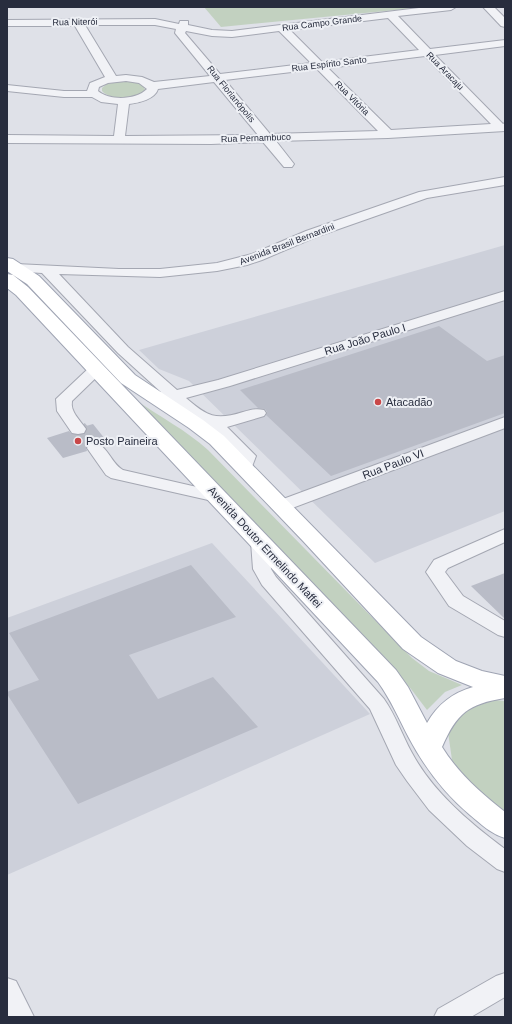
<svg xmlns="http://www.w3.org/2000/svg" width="512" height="1024" viewBox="0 0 512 1024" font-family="Arial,sans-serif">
	<rect width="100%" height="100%" fill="#dfe1e8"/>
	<g fill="#cdd0da">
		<path d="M505,245V511L375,563L189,381L159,369L139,350Z"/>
		<path d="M212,543L370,714L7,875V618Z"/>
	</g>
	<g fill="#c2d1c0">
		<path d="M204,7H427L221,27Z"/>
		<path d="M123,81L134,82L143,85L145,90C136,100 111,101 102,91V88L107,84Z"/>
		<path d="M136,400C160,417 186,430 208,450L412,658L429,671L462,685L445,692L427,710L411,689L388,663Z"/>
		<path d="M494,700L505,701V812L464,780L452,760L448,732L464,710Z"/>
	</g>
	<g fill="#b9bcc7">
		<path d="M439,326L487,361L505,355V413L331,476L266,415L267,412L265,409L258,408L240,390Z"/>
		<path d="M93,424L109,444L103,446L96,442L89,443L86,447L87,451L63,458L47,438L69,431L72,434H84L87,430L86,426Z"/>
		<path d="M191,565L236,617L129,655L158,699L213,677L258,727L78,804L7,694V692L39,680L9,633Z"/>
		<path d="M505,573V619L471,586Z"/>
	</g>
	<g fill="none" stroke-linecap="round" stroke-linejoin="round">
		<path stroke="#babdc6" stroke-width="18" stroke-dasharray="18 9" stroke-linecap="butt" d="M78,429L95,448"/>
		<defs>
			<g id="minor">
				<path d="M427,7H456L451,10L398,16L430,49L505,40V46L435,55L503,124L505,123V131L388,138L276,141L294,164L292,167H284L263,142L211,144L7,143V135L114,136L118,104L101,102L92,97H64L7,91V85L64,91H87L90,83L105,77L75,26H7V20L155,19L179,24L180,21H188V25L212,30L232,31ZM388,18L419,50L322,62L290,30ZM85,25H155L176,29L175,33L210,76L154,82L142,77L126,75L116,76ZM186,31L212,36L232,37L279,31L311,63L220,74L185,33ZM425,56L491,124L391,130L328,68ZM317,69L378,131L270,134L225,80ZM126,81L139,83L147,89C136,100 110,101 98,91L99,87L108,83ZM214,82L258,135L125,136L129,104C139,103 155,99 158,89Z"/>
				<path d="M483,7H494L505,18V27L501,26Z"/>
				<path d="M505,177V185L427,198L316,237L262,260L247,265L217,271L160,277L59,274L128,347L177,390L218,380L505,291V300L230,386L186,398C207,416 215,421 243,412C250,410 256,408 264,410L266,413L264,416L227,427L256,456L250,472L244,473L238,472L235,468L238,457C228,445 217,434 204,425C196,419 177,414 172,407L174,404L170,400L153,402L147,400L145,397L147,394L161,392L118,353L42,273L11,271L9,268L11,265L16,264L119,269H160L217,263L252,254L306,231L419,192Z"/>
				<path d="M97,364L103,366L105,369L72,401C70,412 80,420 86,429L84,433L78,434L72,433L57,411L56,399L91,366Z"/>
				<path d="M505,417V428L287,510L281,511L275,510L272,506L275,502Z"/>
				<path d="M95,443C108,446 111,463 123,470L223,493L226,497L223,501L217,502L111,478L106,475L87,448L89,444Z"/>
				<path d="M505,529V542L448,568L445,572L463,596L505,621V637L498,635L449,606L426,572L434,560Z"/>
				<path d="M260,536L267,538L269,542L271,569L276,577L384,699C396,716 402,735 412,753C433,792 470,823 505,849V872L497,869L467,846L429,810L407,781L396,765L370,709L262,585L253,569L251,542L253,538Z"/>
				<path d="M505,973V997L471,1017H434L438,1009L496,976Z"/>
				<path d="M7,978L16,981L34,1017H8Z"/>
			</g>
			<path id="major" d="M7,258L13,259L39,276L135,375L203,420L224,436L421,637L456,661L482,671L505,676V698C468,704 457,713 442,747C458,773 481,793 505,812V838C491,834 481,824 470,815C444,793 425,768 409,738C399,719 391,700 378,682L16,295L7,288V274L13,275L28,287L396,670L408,687L427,723C438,704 452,693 473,687L438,673L403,649L303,541L210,444L189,428L121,383L27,284L7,271Z"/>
		</defs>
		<use href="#minor" stroke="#a4a7b2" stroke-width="2"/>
		<use href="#major" stroke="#9fa4b3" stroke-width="2"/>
		<use href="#minor" fill="#f1f2f6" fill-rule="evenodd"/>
		<use href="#major" fill="#fff" fill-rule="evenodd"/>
	</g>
	<g fill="#c94748" stroke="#eef0f5" stroke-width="1.5">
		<circle cx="378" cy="402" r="4"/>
		<circle cx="78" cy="441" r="4"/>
	</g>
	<g text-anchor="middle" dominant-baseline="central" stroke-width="4" stroke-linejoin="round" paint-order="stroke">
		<g font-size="9" fill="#282d3e" stroke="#eef0f5">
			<text transform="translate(75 22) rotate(-1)">Rua Niterói</text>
			<text transform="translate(322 23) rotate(-7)">Rua Campo Grande</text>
			<text transform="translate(329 64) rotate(-7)">Rua Espírito Santo</text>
			<text transform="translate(445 71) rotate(46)">Rua Aracaju</text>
			<text transform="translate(231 94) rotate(51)">Rua Florianópolis</text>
			<text transform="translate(352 98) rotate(45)">Rua Vitória</text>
			<text transform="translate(256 138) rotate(-2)">Rua Pernambuco</text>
			<text transform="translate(287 244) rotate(-21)">Avenida Brasil Bernardini</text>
		</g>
		<g font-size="11" fill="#282d3e" stroke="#eef0f5">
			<text transform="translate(365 339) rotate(-17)">Rua João Paulo I</text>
			<text transform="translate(393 464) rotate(-21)">Rua Paulo VI</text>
			<text transform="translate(265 547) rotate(47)">Avenida Doutor Ermelindo Maffei</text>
		</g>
		<g font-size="11" fill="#282d3e" stroke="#eef0f5" text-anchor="start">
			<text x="386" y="402">Atacadão</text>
			<text x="86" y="441">Posto Paineira</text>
		</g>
	</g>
	<rect width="512" height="1024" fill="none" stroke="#282d3e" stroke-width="16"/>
</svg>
